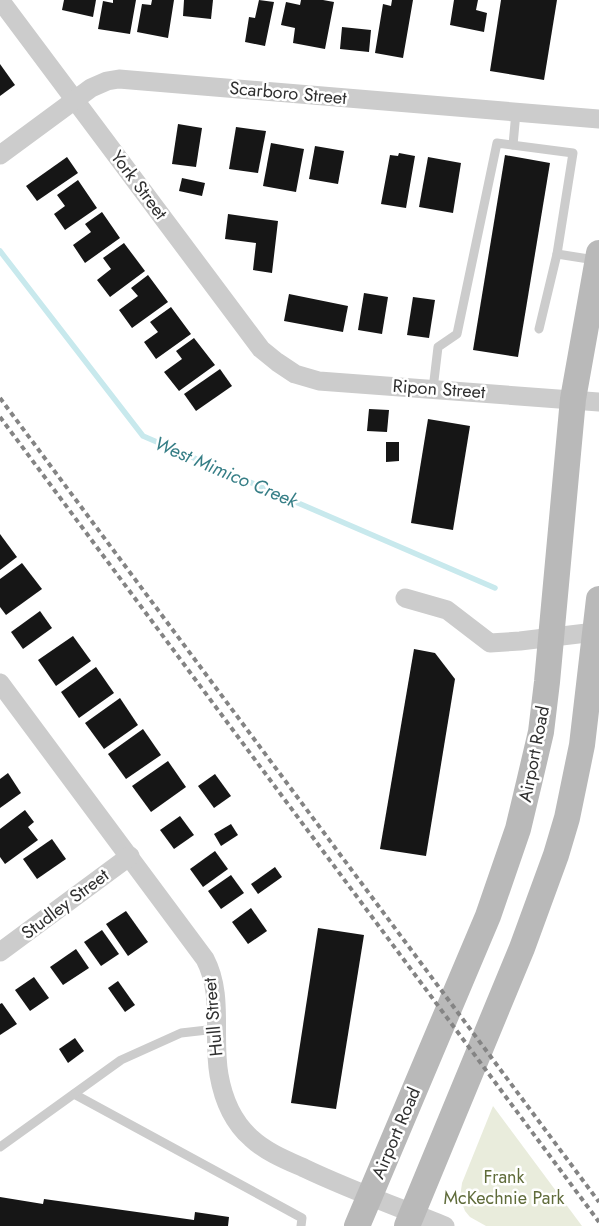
<svg xmlns="http://www.w3.org/2000/svg" width="599" height="1226" viewBox="0 0 599 1226" font-family="Jost,sans-serif">
	<rect width="100%" height="100%" fill="#fff"/>
	<path fill="#e9ecdc" d="M493,1106L582,1226H486L470,1217L465,1211L460,1198L462,1183Z"/>
	<g fill="none" stroke-linecap="round" stroke-linejoin="round">
		<path stroke="#c8e9ed" stroke-width="5.5" d="M0,251L143,436L495,588"/>
	</g>
	<g fill="#161616">
		<path d="M64,0H96L93,17L62,10Z"/>
		<path d="M113,0H136L130,34L98,29L103,1L113,3Z"/>
		<path d="M152,0H174L168,38L137,32L142,4L151,5Z"/>
		<path d="M184,0H213L211,19L183,16Z"/>
		<path d="M259,0L274,2L265,46L245,42L249,17L255,18Z"/>
		<path d="M301,0H323L334,2L325,49L293,43L295,28L281,25L286,2L300,5Z"/>
		<path d="M392,0H413L403,58L375,53L383,4L391,6Z"/>
		<path d="M454,0H478L476,10L487,13L484,32L450,25Z"/>
		<path d="M501,0H557L544,80L490,71Z"/>
		<path d="M342,27L371,30L369,52L340,49Z"/>
		<path d="M0,64L15,85L0,96Z"/>
		<path d="M178,124L202,128L196,167L172,164Z"/>
		<path d="M236,127L266,131L258,173L229,169Z"/>
		<path d="M271,143L304,149L296,192L263,186Z"/>
		<path d="M315,146L344,151L338,184L309,179Z"/>
		<path d="M399,153L415,156L406,208L381,204L390,155L398,156Z"/>
		<path d="M505,155L550,163L518,357L473,350Z"/>
		<path d="M67,157L78,173L37,201L26,186Z"/>
		<path d="M428,157L461,163L453,213L419,207Z"/>
		<path d="M182,178L205,183L202,196L179,191Z"/>
		<path d="M78,180L97,208L65,230L54,214L65,206L57,195Z"/>
		<path d="M102,212L120,238L85,263L73,245L91,232L85,224Z"/>
		<path d="M228,214L278,221L272,273L253,270L256,243L225,239Z"/>
		<path d="M124,243L145,271L110,297L97,280L111,269L103,258Z"/>
		<path d="M148,275L168,302L132,328L119,310L138,296L131,288Z"/>
		<path d="M364,293L388,297L382,334L358,330Z"/>
		<path d="M289,294L348,306L343,332L284,321Z"/>
		<path d="M413,297L435,300L429,338L407,335Z"/>
		<path d="M171,307L191,334L156,359L144,342L158,332L150,322Z"/>
		<path d="M194,338L215,365L179,391L164,372L182,359L176,351Z"/>
		<path d="M220,369L232,386L196,411L184,394Z"/>
		<path d="M369,409L389,410L387,432L367,431Z"/>
		<path d="M428,419L470,426L453,530L411,523Z"/>
		<path d="M386,442H399V461L386,462Z"/>
		<path d="M0,534L17,557L0,570Z"/>
		<path d="M22,563L42,589L6,615L0,607V579Z"/>
		<path d="M40,611L52,628L23,649L11,632Z"/>
		<path d="M73,636L91,661L56,686L38,660Z"/>
		<path d="M414,649L435,653L455,679L426,856L380,849Z"/>
		<path d="M96,667L114,693L79,718L61,692Z"/>
		<path d="M120,698L138,725L104,749L85,723Z"/>
		<path d="M143,729L161,755L126,779L108,754Z"/>
		<path d="M168,761L186,787L151,812L132,786Z"/>
		<path d="M8,773L21,793L0,808V779Z"/>
		<path d="M215,774L231,796L214,808L198,786Z"/>
		<path d="M25,810L34,822L28,827L38,840L5,864L0,857V829Z"/>
		<path d="M180,816L194,835L174,849L160,830Z"/>
		<path d="M231,824L238,835L221,846L214,834Z"/>
		<path d="M52,839L66,859L37,879L23,859Z"/>
		<path d="M215,851L228,869L203,887L190,869Z"/>
		<path d="M275,867L282,877L258,894L251,884Z"/>
		<path d="M231,875L244,893L221,909L208,891Z"/>
		<path d="M251,908L267,931L248,944L232,922Z"/>
		<path d="M126,911L148,942L128,956L106,924Z"/>
		<path d="M318,928L364,935L336,1109L291,1103Z"/>
		<path d="M102,930L119,954L101,966L84,942Z"/>
		<path d="M76,949L89,968L63,985L50,967Z"/>
		<path d="M34,977L49,998L30,1011L15,990Z"/>
		<path d="M118,981L135,1005L125,1012L108,988Z"/>
		<path d="M2,1003L17,1024L0,1035V1004Z"/>
		<path d="M75,1038L84,1051L68,1063L59,1049Z"/>
		<path d="M0,1197L43,1204L44,1199L194,1220L195,1212L229,1217L228,1226H0Z"/>
	</g>
	<g fill="none" stroke-linecap="round" stroke-linejoin="round">
		<g stroke="#ccc" stroke-width="9">
			<path d="M513,145L516,112"/>
			<path d="M539,329L557,254"/>
			<path d="M433,389L438,347L457,334L497,143L573,153L557,254L595,260"/>
			<path d="M74,1094L302,1218L301,1226"/>
			<path d="M0,1147L121,1060L181,1033L216,1029"/>
		</g>
		<g stroke="#ccc" stroke-width="19">
			<path d="M0,0L261,349L277,362L295,374L319,381L599,402"/>
			<path d="M0,155L91,88L107,81L119,79L599,119"/>
			<path d="M405,598L447,610L490,643L520,641L595,632"/>
			<path d="M0,683L205,959C224,995 212,1036 219,1075C223,1098 233,1122 251,1138C266,1152 286,1160 304,1168C350,1190 398,1207 445,1226"/>
			<path d="M0,952L130,856"/>
		</g>
		<g stroke="#b9b9b9" stroke-width="26">
			<path d="M357,1226L488,916L518,829L529,783L541,732L547,682L573,399L599,253"/>
			<path d="M407,1226L522,948L556,855L567,818L582,745L599,599"/>
		</g>
		<g stroke="#848484" stroke-width="4" stroke-dasharray="5 4" stroke-linecap="butt">
			<path d="M0,398L599,1202"/>
			<path d="M0,417L599,1222"/>
		</g>
	</g>
	<g text-anchor="middle" dominant-baseline="central" stroke-width="5" stroke-linejoin="round" paint-order="stroke">
		<g font-size="18" fill="#2f2f2f" stroke="#fff">
			<text transform="translate(288 93) rotate(5)">Scarboro Street</text>
			<text transform="translate(139 185) rotate(53)">York Street</text>
			<text transform="translate(439 389) rotate(4)">Ripon Street</text>
			<text transform="translate(534 754) rotate(-79)">Airport Road</text>
			<text transform="translate(65 904) rotate(-37)">Studley Street</text>
			<text transform="translate(213 1017) rotate(-95)">Hull Street</text>
			<text transform="translate(396 1133) rotate(-67)">Airport Road</text>
		</g>
		<g font-size="18" fill="#606c3b" stroke="#fff">
			<text x="504" y="1177">Frank<tspan x="504" dy="21">McKechnie Park</tspan></text>
		</g>
		<g font-size="19" font-style="italic" fill="#367e86" stroke="#fff">
			<text transform="translate(226 472) rotate(23)">West Mimico Creek</text>
		</g>
	</g>
</svg>
